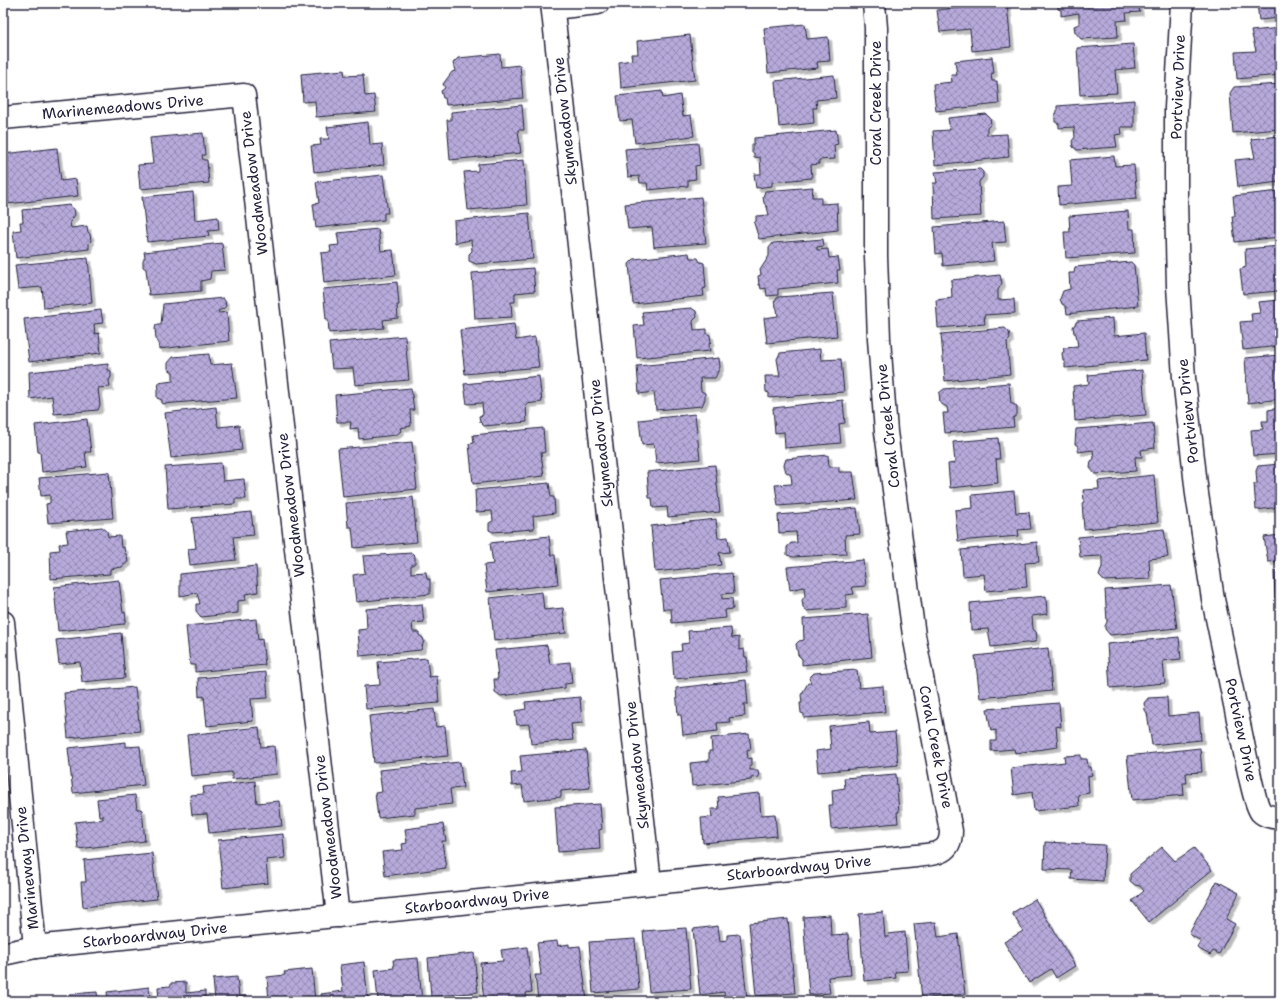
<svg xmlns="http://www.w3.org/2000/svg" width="1283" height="1004" viewBox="0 0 1283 1004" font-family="'Shantell Sans',sans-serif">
	<defs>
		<pattern id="building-cross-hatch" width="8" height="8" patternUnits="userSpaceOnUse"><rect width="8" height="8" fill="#b7aadb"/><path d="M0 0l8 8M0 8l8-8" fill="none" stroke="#948ab3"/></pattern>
		<filter id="shadow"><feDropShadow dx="3.5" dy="3.5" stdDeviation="0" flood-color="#0004"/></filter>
	</defs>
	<rect width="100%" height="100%" fill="#fff"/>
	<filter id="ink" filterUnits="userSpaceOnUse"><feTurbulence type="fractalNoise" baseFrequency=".025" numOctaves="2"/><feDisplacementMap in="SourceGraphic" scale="8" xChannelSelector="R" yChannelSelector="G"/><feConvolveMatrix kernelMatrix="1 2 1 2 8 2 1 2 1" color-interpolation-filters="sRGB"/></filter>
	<g filter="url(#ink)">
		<g fill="url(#building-cross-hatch)" stroke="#22223b" filter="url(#shadow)">
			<path d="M1007,3L1011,47L972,51L970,29L940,32L937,10Z"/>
			<path d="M1058,3H1138L1140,12L1126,13L1127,20L1117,21L1118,37L1081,39L1075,32L1074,26L1079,24V13L1061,16V10L1058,9Z"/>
			<path d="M1257,3H1280V18L1259,20Z"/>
			<path d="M805,24L807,39L828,37L830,61L817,62L818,68L768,73L764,28Z"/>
			<path d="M1280,28V75L1237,79L1235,52L1256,51L1251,31Z"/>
			<path d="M690,35L695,80L621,88L619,62L632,60L631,54H638L637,41Z"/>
			<path d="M1133,44L1135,68L1115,70L1117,93L1080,95L1077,48Z"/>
			<path d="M500,54L501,67L520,65L523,98L446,105L445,98H443L441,91L445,88L443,84L452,72L455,71L453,63L458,58Z"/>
			<path d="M992,57L994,73L991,74L992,81H997L999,104L936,111L933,84L952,82L951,75H957L955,61Z"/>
			<path d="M344,70L345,76L363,75L365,96L374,95L376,112L316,117L315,101L303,102L301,74Z"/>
			<path d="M834,75L836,98L816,100L817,108H813L814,123L779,127L775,81Z"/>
			<path d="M1280,84V129L1233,133L1230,93L1234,87Z"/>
			<path d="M662,91L663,98L680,95L683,116L691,115L694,136L635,143L632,120L620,121L617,96Z"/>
			<path d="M1134,100V127H1121L1122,134L1115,135L1117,147L1077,150L1073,147L1072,141L1075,137L1074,127L1059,128V124L1055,122V113L1057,112V106Z"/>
			<path d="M522,105L524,130H518L521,153L450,160L447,120H451V112Z"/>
			<path d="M986,114L990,118L991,124L987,128V135L1007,134L1009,157L935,165L933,131L950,130L948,118Z"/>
			<path d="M368,122L370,145L382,144L384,165L314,172L311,146L321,145L320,139H329L327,127Z"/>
			<path d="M836,130L838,144L834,145L835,159L819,160V164L811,165L812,178L772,182V186L756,188L754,174H761L760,157L754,158V153H752V144H754V138Z"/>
			<path d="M203,133L205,155H202L203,160H207L209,183L140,189L138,165L153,164L150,138Z"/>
			<path d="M1280,136V182L1238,187L1235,160L1255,158L1251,139Z"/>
			<path d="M698,143L700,165L695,166L696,179L688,180V186L648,190L647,183H640L639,176L628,177L625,149Z"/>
			<path d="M57,148L61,181L76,179L78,196L7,204L3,168V154Z"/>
			<path d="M1114,156L1115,166L1134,165L1137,198L1059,205L1058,187L1072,186L1070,160Z"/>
			<path d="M524,160L527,205L468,210L464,172L478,171V164Z"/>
			<path d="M980,169L983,172V177L979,182L981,216L934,219L933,183H937L935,172Z"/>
			<path d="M383,175L388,213H384V220L316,228L313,204L319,203L316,182Z"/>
			<path d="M813,187L812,197H821V204L837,203L838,230L759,239L754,223L756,221V216L769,215L767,207L764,203L763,197L765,191Z"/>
			<path d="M1280,191V237L1235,242L1232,216H1235L1233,196Z"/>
			<path d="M193,192L195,220L218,217L219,230L208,231L209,236L147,242L142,197Z"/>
			<path d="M701,197L706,243L654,247L652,227L628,229L625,204Z"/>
			<path d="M70,205L74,209L75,215L70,222L71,228L87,226L88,232L90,234L91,241L89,243V249L16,258L13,231L21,230L20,222H23L22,210Z"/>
			<path d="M1128,211L1129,229H1134L1135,253L1066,258L1064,232H1070L1069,216Z"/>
			<path d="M529,213L533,259L476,264L469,261V254L472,251L471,240L455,243L454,221Z"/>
			<path d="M1004,221L1006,242L992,243L994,261L943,266L942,253L936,254L934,227Z"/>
			<path d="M378,229L381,251L393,250L396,275L324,283L321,253L331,252L330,246L339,245L337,233Z"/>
			<path d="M823,239L824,246L817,247V250L828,249L829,258L838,257L840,270H837L838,283L778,289V295L767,296L766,288L761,289L760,285H759L758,276L761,275L760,270L769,256V248L773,243Z"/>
			<path d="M222,243L225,270L211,271L210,279L201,281V291L149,295L146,269L143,267V260L145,257L144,252Z"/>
			<path d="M1280,246V291L1243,294L1240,269L1246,267L1245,249Z"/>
			<path d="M689,253L690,258H698L700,262L704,263L706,288L703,289L704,296L633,304L629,264L634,259Z"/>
			<path d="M88,258L92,303L44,308L42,287L18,289L15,265Z"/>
			<path d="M1131,262L1134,265L1138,306L1067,314L1066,307L1062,304L1060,299L1063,291L1070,289L1069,273H1074L1075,267Z"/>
			<path d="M533,268L535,291L515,293V302H511L512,317L475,319L472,273Z"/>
			<path d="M1000,275L1002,283L998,290V300L1014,299L1015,313L984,315L985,324L938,328L936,300L952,298L951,280Z"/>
			<path d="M397,282L399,305H397L398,318L383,320L384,328L329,333L328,319H326L323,289Z"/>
			<path d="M833,293L837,336L767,343L764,318L778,316L777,309L774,302L778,297Z"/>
			<path d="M223,298L225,301L226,306L223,309L218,311L219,313L227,312L229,341L159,349L158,342L156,339L155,329L156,325H161L163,304Z"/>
			<path d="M1280,300V346L1243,350L1240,322L1252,321L1251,314L1260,313L1258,302Z"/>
			<path d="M691,308L696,311L697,317L693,321L694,330L707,329V334L710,335L711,342L709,344L710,351L637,358L634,326L644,325L642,312Z"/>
			<path d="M101,310L103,323L94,324L95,334L99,333L101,353L29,362L24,319Z"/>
			<path d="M1113,318L1114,336L1144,333L1146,360L1065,368V362L1063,361L1062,353L1064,351L1063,348L1078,347L1076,334L1074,333L1073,327L1077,321Z"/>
			<path d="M514,324L516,340L535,337L539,367L465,374L460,330Z"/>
			<path d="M1005,328L1009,332L1010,339L1007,342L1010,374L945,381L941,334Z"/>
			<path d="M405,336L409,380L355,385L353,368L332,369L329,343Z"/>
			<path d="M820,349L821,360L841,359L844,392L769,398V393L766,392L765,376H780L777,359L780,353Z"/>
			<path d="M209,354L210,365L232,363L237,398L162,404V400L157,398V389H159L158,383L173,381V372L168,369V363L173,357Z"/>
			<path d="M1280,355V399L1248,403L1245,358Z"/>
			<path d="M719,358L720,367L715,378H700L701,391L705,393V399L702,406L656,410L654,392L639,394L637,366Z"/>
			<path d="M108,364V370L111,371V377L109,381L110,387L98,388L100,405L98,410L54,414L52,396L30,399L29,372Z"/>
			<path d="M1142,370L1146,415L1075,421L1073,386L1089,384L1088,375Z"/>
			<path d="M539,376L542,402L526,404L527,422L484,426L480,422L479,416L483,415L482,403L467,404L464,384Z"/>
			<path d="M1009,383L1011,403L1017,406V415L1013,418L1014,427L945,433L943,413H948L947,407L940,403L939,393L944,389Z"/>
			<path d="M411,388L414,410H410L411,426L400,428L401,431L396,435L359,439L358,428L350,429L351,422H337L335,395Z"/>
			<path d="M843,400L845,423L839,424L841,443L785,448L784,432L775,433L773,408Z"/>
			<path d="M216,407L218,427L239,425L242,450L171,458L165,413Z"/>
			<path d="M1280,408V454L1253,456L1251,430L1263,429L1262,421H1268V410Z"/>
			<path d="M695,414L700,459L656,463L654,444L642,445L639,420Z"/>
			<path d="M87,419L91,452H85L87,467L42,472L40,452H38L35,425Z"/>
			<path d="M1153,423L1155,448L1141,450L1142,457H1135L1136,471L1095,474L1090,468L1091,461L1094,459L1093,450L1078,452V446L1075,444L1076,429Z"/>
			<path d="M543,428L545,452L541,453L544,476L473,484L469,444L474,443L473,435Z"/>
			<path d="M998,438L1000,459H996L998,483L950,488L948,464L955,463L953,442Z"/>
			<path d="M412,442L417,489L343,497L338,449Z"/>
			<path d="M828,455L829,467H839V472H853L857,500L778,506L775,485L792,484L791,475L786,472L784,465L786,459Z"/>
			<path d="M221,463L223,481L244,479L246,499H235V504L168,509L165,467Z"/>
			<path d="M1280,464V507L1256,510L1254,484H1257L1256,471L1258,466Z"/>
			<path d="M715,465L720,512L668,517L667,507L653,508L652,498H649L647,472Z"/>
			<path d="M109,472L113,518L48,523L46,504L50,503V495L41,496L39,478Z"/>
			<path d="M1154,475L1158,522L1084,529L1082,503L1084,502L1083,490L1099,489L1098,481Z"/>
			<path d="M549,483L551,497H554L555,513L533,516L534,529L493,532L489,530V523L493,521L492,511L476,512L475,490Z"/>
			<path d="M1014,491L1016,513L1029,512L1031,529L1018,530L1019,536L958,541L955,510L973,508L972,495Z"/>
			<path d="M413,497L417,542L354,548L352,527H348L346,503Z"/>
			<path d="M857,508L860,534L845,535L846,554L793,557L787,555V547L791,543H797L796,532L779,533L778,515Z"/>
			<path d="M251,512L254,535L233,537L236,560L190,565L188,549L196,548L192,518Z"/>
			<path d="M716,519L718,538L728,537L730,552L719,553L721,565L655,572L651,526Z"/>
			<path d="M102,527L107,531L108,537L120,536L121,548L124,547L125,554L127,555L128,562L122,567L110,569V574L51,579L50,551L60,550L59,544L68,543L66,531Z"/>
			<path d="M1164,529L1168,557L1149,559L1150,579L1104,581L1099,576L1102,567V556L1080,557L1078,537Z"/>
			<path d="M1280,535V561L1268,562L1264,537Z"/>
			<path d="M549,536L551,555H555L558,584L487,592L484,565L493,564L490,543Z"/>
			<path d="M1037,542L1039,562L1025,563L1027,587L986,591L984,574L963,576L961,550Z"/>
			<path d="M412,553L415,556V563L411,566V573L426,572L427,579H430V594L356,602L353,575L365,573L363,556Z"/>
			<path d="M863,560L866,586L852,587L854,594L846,595V608L806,611L803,607L802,600L805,596L804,587L790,590L787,567Z"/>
			<path d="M256,566L258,592L245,594L246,600L238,601V613L201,617L196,611V604H200L197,593L180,596V574Z"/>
			<path d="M1280,570V597L1275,598L1274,571Z"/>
			<path d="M732,573L734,593L722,594V599L732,598L733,609L725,610L726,618L672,623L671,609H663L660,580Z"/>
			<path d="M119,580L123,613L125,612L126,619L124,624L58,631L54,587Z"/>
			<path d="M1171,585L1177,628L1110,635L1105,629V626L1107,622L1105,590Z"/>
			<path d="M542,592L544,610L563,608L566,633L494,641L490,598Z"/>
			<path d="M1046,596L1047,614L1032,616L1033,629L1036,632L1037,637L1035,642L991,647L988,629L971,630L970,603Z"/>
			<path d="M422,604L424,622L412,623L413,632H419V635L423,638L424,641L421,650L360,656L358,630L367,629L366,609Z"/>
			<path d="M868,614L872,657L802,665V659L798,655L796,644L799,641L804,640L803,619Z"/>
			<path d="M256,619L258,640L262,639L265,665L195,672V665H190L186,626Z"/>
			<path d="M731,628L732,638L739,637V650L744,649L745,657H747L748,666H746L747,672L674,679L672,652L682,651L681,644L689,643L688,631Z"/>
			<path d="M121,633L125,678L82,682L80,662L59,664L56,640Z"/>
			<path d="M1179,637L1181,659L1163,661L1165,683L1110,688L1107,644Z"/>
			<path d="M547,645L550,664L570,662L572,683L565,684V688L501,696L495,692L494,679H498L495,650Z"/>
			<path d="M1048,648L1052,691L980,698L975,656Z"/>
			<path d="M427,658L429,677L437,676L439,703L366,709L364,686L380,685L378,662Z"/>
			<path d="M857,670L859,688L883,686L885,712L804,718V714L801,713L800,703H802L801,695L808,683H811L809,678L814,673Z"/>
			<path d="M266,672L268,698L251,699L253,721L207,726L204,696L199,697L198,678Z"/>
			<path d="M746,680L748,704H744L745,716L729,718L730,722L717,723L718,731L683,735L681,715H678L676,688Z"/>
			<path d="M135,687L140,731L68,738L64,693Z"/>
			<path d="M580,697L582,723L571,724L573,740L531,744L529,724L517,725L515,711L526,709L525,702Z"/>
			<path d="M1167,697L1168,716L1199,713L1201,740L1152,745L1147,713L1145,710L1144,703L1148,698Z"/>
			<path d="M1059,703L1061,727L1056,726L1058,747L1015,753L1014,749L991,751V741H996V730L991,731L987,709Z"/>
			<path d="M434,709L436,727L445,726L448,756L374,763L369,716Z"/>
			<path d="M869,722L870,734L895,732L898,765L818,772L816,751L831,749L829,726Z"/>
			<path d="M259,727L261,747L274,746L277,774L232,779V772L191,776L187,735Z"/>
			<path d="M749,734L751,749L747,750L748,759L752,758V765L750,766V770H758L759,777L751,778V780L692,786L690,763L709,761V751H712L711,738Z"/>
			<path d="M126,742V747L140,746L144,785L73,793L68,748Z"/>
			<path d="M1200,748L1202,772L1186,773L1187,783H1183L1184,795L1132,800L1127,756Z"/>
			<path d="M586,750L590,788L561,791V797L524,801L522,785L512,786L511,773L522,772L520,756Z"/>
			<path d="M1081,755V759H1087L1088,767H1091L1092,775L1088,776L1089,793L1078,795L1079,806L1034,811L1032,792L1014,795L1011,768L1065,762L1064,756Z"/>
			<path d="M460,762L463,788L450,789L452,804L415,808V814L378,818L375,793L382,792L379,770Z"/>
			<path d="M896,774L899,812H897L898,823L831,829L829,805H833L832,790L845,788L844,778Z"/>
			<path d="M255,781L257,803L279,801L282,826L209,833L207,814L192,815L190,795L204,794L203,787Z"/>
			<path d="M759,793L761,815L775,814L777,836L703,843L701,818L712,817L711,809H719L718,797Z"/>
			<path d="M135,795L137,809H142L145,841L78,849L75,822L103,819V816H99L97,799Z"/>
			<path d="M600,804L602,829L599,830L600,849L558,852L555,807Z"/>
			<path d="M443,824L446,841H442L446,868L385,876L382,852L403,850L402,844L407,843L405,829Z"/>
			<path d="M283,834L285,858L266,860L268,883L223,888L218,840Z"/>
			<path d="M1045,842L1105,845L1103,881L1071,879L1072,870L1044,869Z"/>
			<path d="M1162,847L1175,861L1194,848L1212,870L1149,922L1132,901L1144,891L1140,886L1135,885L1130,881V874Z"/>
			<path d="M152,853L157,899L83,907L81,882H86L84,860Z"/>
			<path d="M1217,881L1239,893L1226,919L1235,924L1219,954L1213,951L1210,955L1197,948L1201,941L1189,934Z"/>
			<path d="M1035,899L1075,966L1056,978L1051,969L1029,983L1004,942L1023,931L1012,913Z"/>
			<path d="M883,912L885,937H889L888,934L905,932L908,971L895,972L896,978L864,981L859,914Z"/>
			<path d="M830,915L831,935L848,934L851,975L828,977L830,993L809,995L803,917Z"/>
			<path d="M788,919L795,993L756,996L749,923Z"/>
			<path d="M936,922L938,937L958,934L965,994L922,999L914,924Z"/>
			<path d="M718,926L720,941L727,940V935L740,934L747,999L725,1001L724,992L700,995L693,929Z"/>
			<path d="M686,928L691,989L649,992L643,931Z"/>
			<path d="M635,939L639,989L593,993L589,942Z"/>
			<path d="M557,941L558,946L569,944V947L580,946L587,1001H538L535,975H541L537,943Z"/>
			<path d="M527,947L532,992L526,993L527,1001H484L480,963L503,961L501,950Z"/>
			<path d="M474,953L478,992L431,997L428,958Z"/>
			<path d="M418,958L422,1001H378L375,970L394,968L393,960Z"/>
			<path d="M364,962L368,1001H322L321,994L343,991L340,965Z"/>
			<path d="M312,969L315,1001H269L267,977L285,975L284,972Z"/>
			<path d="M237,977L239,997L247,996V1000L261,998V1001H215L213,979Z"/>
			<path d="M186,982V993L205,991V1001H159L158,987L171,986V983Z"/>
			<path d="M149,987L150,1001H108L107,992Z"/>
			<path d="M97,992L98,1001H71L70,994Z"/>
		</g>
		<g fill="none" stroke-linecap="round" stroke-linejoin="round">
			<defs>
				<g id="minor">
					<path d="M552,3L650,883"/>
					<path d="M1182,3L1176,108V199L1178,286L1184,378L1197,494L1213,599L1250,777C1252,785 1256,806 1261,812C1266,817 1274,817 1280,818"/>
					<path d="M553,8L598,3"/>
					<path d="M3,118L244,95L338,916"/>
					<path d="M3,622L35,947"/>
					<path d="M3,954L35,947L916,856C935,854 951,854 951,831L914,635L886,432L879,339L876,256V28L874,3"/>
				</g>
			</defs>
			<use href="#minor" stroke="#22223b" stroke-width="25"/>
			<use href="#minor" stroke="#fff" stroke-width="22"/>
		</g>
	</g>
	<g text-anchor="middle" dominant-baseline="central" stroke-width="3" stroke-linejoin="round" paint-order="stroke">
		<g font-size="15" fill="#22223b" stroke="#fff">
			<text transform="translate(1178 87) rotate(-88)">Portview Drive</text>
			<text transform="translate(876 103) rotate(-90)">Coral Creek Drive</text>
			<text transform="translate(123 107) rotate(-5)">Marinemeadows Drive</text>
			<text transform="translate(565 121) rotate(-96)">Skymeadow Drive</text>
			<text transform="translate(254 183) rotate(-97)">Woodmeadow Drive</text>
			<text transform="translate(1188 411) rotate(-96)">Portview Drive</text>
			<text transform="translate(888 426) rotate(-96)">Coral Creek Drive</text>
			<text transform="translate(601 443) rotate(-96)">Skymeadow Drive</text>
			<text transform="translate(291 505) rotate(-97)">Woodmeadow Drive</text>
			<text transform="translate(1241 730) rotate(78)">Portview Drive</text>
			<text transform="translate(936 747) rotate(79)">Coral Creek Drive</text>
			<text transform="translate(637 765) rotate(-96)">Skymeadow Drive</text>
			<text transform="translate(328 827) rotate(-97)">Woodmeadow Drive</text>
			<text transform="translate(27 868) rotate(-96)">Marineway Drive</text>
			<text transform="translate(799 868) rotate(-6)">Starboardway Drive</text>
			<text transform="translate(477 901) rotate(-6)">Starboardway Drive</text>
			<text transform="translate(155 935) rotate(-6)">Starboardway Drive</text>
		</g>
	</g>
	<rect width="1283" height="1004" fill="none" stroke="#fff" stroke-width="16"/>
	<rect x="8" y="8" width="1267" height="988" fill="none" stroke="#22223b" stroke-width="1.5" filter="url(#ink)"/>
</svg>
